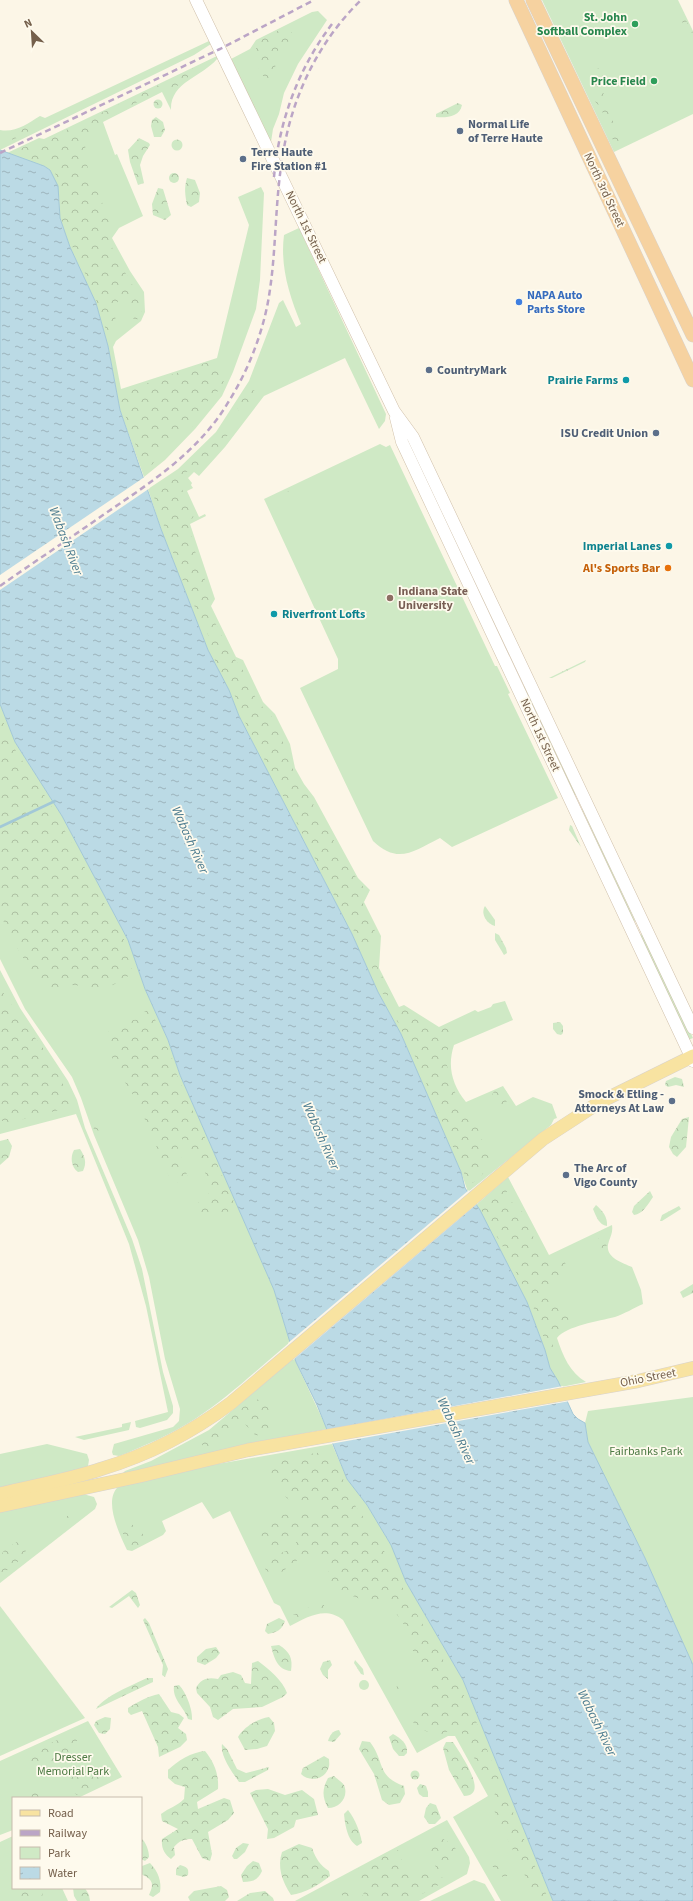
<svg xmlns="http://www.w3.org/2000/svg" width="693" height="1901" viewBox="0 0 693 1901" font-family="'Source Sans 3',sans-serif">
	<defs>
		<pattern id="forest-crowns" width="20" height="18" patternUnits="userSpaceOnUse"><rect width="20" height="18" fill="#cfe9c5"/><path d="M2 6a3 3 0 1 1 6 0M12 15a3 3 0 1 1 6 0" fill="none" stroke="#adc0a2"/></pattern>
		<pattern id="water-ripples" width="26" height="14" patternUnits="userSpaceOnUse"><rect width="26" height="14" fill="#bbdae5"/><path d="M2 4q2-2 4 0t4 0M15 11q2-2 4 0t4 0" fill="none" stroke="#9db4bc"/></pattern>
	</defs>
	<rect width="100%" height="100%" fill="#fcf6e7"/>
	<g fill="#cfe9c5">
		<path d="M542,0H678L693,31V114L614,152Z"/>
		<path d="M318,11L327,20L298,64L284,93L279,114L273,129L271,142L231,59L250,49L256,40L312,12Z"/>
		<path d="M209,41L211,44L194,55L0,150V130C15,133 27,124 40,116L45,118Z"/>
		<path d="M217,56V59C202,77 170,82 171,110L162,92L103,122L115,155L117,154L143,216L119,228L112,238L130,271L144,292L145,312L141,321L116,341L113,347L121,389L217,358L249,225L238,197L261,187L264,193L260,280L256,309L233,372L222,396L195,429L165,460L144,477L120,410L108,346L96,303L70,247L60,218L59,196L50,170L44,166L7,153L39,138L44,139Z"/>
		<path d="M299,228L386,414L385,421L379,429L345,358L264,396L225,447L199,476L194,472L188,478L192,483L191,485L193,488L187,491L199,517L205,514L206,516L190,524L215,599L211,606L236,657L243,660L263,702L275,714L290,744L295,768L304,784L314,797L358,878L370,890L364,902L381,936L379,968L399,1007L404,1005L439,1027L475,1010L478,1012L491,1007L493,1004L505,1001L513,1020L454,1045C447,1066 452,1085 466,1102L503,1086L516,1106L533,1097L552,1104L557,1118L554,1119L551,1125L468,1192L461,1172L401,1034L378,992L352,934L239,716L229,690L208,650L161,529L148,489L178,469L216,432L249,381L279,303L283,300L296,327L301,324C289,295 280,266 284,235Z"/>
		<path d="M380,444L386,447L390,445L495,666H497L510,693L508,694L558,798L452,847L440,838C414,851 398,865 373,841L300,688L338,669V659L264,499Z"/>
		<path d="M527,685L576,795L574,796L522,688Z"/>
		<path d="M0,704L15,742L62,816L128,940L145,989L168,1040L180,1075L274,1290L290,1342C259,1368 229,1397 195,1419C171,1434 145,1446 119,1456L113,1455L112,1452L114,1444L173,1427L179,1421L180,1409L165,1359L149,1277L138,1240L94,1135L81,1098L72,1077L25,1009L0,959Z"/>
		<path d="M582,809H583L635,921H633Z"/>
		<path d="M642,934L644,935L693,1038L688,1040L640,936Z"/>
		<path d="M0,970L20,1008L68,1081L77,1100L85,1128L132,1239L142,1269L163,1372L173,1406V1413L167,1420L140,1428L136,1427L135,1421L168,1412L146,1306L129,1244L76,1114L0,1134Z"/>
		<path d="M508,1177L549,1255L612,1225C613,1232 611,1235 609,1241C603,1257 621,1262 632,1267L641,1290L643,1304C634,1308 624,1314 615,1317C599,1321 566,1326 557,1338C563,1356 570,1373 586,1382L561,1387L550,1368L545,1350L527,1302L476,1205Z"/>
		<path d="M294,1358L327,1429L247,1444L122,1474L125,1471L151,1461L209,1430Z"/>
		<path d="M693,1397V1665L645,1558L588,1442L585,1423L588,1411Z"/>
		<path d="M131,1422L129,1430L84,1440L75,1437L122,1427V1424Z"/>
		<path d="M47,1444L87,1454L89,1460L88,1466L83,1469L0,1488V1454Z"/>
		<path d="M332,1444L347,1479L367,1505L391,1545L406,1582L463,1680L553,1901H501L453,1817L488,1796L455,1736H448L417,1753L343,1620C325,1606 308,1617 290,1626L280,1606L274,1603L230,1511L213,1519L202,1502L162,1521L166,1531L163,1535L132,1551L127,1550C120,1535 103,1501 118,1487L184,1470Z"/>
		<path d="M83,1494L94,1497L97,1504L95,1509L0,1583V1511Z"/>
		<path d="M0,1606L85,1718L0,1756Z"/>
		<path d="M88,1721L122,1777L78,1798H13V1830L0,1835V1761Z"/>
		<path d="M447,1820L469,1857L470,1863L467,1874L419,1901H295Z"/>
		<path d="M13,1836V1888H62L68,1901H0V1842Z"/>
		<path d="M474,1880L485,1884L495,1901H430Z"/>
	</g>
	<g fill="url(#forest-crowns)">
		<path d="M680,10L693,33L692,40L679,16Z"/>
		<path d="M285,28L292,30V39C288,42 282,45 279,49C272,60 279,73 271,83C260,77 249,53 260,41C266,35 278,31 285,28Z"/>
		<path d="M196,67L193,73L171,91L164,90L157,92L102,120L99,123L98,129L86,140C81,170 101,193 109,221C111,228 107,237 111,245C115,255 122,268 128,277C135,291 150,306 136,321L133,318V307L128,297H121L116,304L115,328L111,336L107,335C101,308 90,284 79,260C73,247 65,234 62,220C58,202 64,186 53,170C44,158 28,160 17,155L16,151C33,141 50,140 66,130Z"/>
		<path d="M598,68H603C601,100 607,108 620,136L621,141L620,145L611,138C609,129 606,120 602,111C601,106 595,103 593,98C587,87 593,78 598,68Z"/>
		<circle cx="158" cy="104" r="4.5"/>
		<path d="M458,103L462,105C460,117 446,118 436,117V114Z"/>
		<path d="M156,117L163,122L165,130L161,137H154L151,126L152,120Z"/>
		<path d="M29,126L32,128C24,137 12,140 0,143V134L6,135Z"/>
		<path d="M139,138L149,143L150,145L143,156L140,165L144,183L138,185L130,162L128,150Z"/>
		<circle cx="177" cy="145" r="5.5"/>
		<circle cx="174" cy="178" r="5"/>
		<path d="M187,178L195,180L200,193L199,202L191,207L187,205C185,195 184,188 187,178Z"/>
		<path d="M158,188L163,189L171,215L165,220L153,215L152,204Z"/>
		<path d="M208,362C228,362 229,378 218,391C215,394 211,396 209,399C202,408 199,419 191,428C187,434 179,434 173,438C164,444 158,456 152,465L146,466L136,446L122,406L121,400L130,390L139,386Z"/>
		<path d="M248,388L255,391C252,400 247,407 240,413L237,407L239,400Z"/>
		<path d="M227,432L228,435L204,464L186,472L179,483L194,515L189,525L195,551L211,597L208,603L209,611L233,657L245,673L257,701L275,720L299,785L308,795L350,869L364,888L363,907L377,935V943L366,946L362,945L339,905L240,712C238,706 237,700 234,694C226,680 208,655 210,639L184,584L153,494V490L156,487L182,469L222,433Z"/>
		<path d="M292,488L296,490L295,495L289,498L285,494Z"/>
		<path d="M586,660L585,662L552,678H549Z"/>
		<path d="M0,710L7,734L16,751L52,807L128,947C134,967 136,975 115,984C110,986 103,990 97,990C89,990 81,985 73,985C64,986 57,992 49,992C28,968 12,942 0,913Z"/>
		<path d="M570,825L572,826L581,847L569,830Z"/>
		<path d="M485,906L495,920V926C487,924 480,914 485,906Z"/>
		<path d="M495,933L499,935L506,948L507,953L504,955L495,940Z"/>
		<path d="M374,964L377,966L390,992L387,996L382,993L372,967Z"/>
		<path d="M0,988L29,1030L43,1048L72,1100L67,1108L8,1123L0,1120Z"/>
		<path d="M150,1008L172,1058L176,1073L234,1202L232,1209L226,1213L202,1218L192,1214C193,1211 194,1208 196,1205C199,1201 205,1199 208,1195C215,1181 192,1147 181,1138L177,1145L188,1178L180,1184L169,1176L137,1101L117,1070L105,1039C113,1018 126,1023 143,1018L144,1012Z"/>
		<path d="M394,1008L409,1009L421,1019L439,1029L448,1027L451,1029L446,1062L453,1088L463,1109L477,1126L490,1161C486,1172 479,1179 469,1185L414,1054L393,1013Z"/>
		<path d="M560,1022L563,1026V1033L561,1035L557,1034L553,1029V1023Z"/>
		<path d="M675,1077L682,1079L684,1087L676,1085L668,1087L665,1085L666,1081Z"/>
		<circle cx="500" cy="1097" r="8"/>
		<path d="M92,1117C98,1120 100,1124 99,1131L94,1129L90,1120Z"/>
		<path d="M689,1117L686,1147L677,1157L673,1154L669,1147L671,1137L682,1119Z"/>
		<path d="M8,1139L12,1146L9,1157L0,1165V1141Z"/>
		<path d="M80,1149C85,1157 87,1162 83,1171L78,1172C71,1167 70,1157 74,1150Z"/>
		<path d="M504,1184L508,1186L506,1195L509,1201C533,1210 529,1248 549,1258C553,1260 560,1259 564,1260L568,1270L557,1279L549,1283L548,1293L553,1300L565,1305L569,1319L552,1339L554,1354L549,1353L533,1306L506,1252L482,1211L481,1203Z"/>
		<path d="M650,1191L653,1197C648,1204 643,1214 634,1215L632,1212L634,1206Z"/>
		<path d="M596,1205C602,1210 608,1217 607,1226C599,1225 596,1216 593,1209Z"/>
		<path d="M679,1206L681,1209L662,1221H660L662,1215Z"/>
		<path d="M601,1236H607L606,1253L624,1268L620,1271C608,1262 603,1252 598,1239Z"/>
		<path d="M693,1284V1293L683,1298L680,1292Z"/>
		<path d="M263,1397L271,1413V1425L264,1432L256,1436L244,1423L235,1427L220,1441L207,1447L202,1445C205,1427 247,1404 263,1397Z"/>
		<path d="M323,1452L331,1455L337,1466L356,1507L375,1533L411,1604L470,1706L499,1780L497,1785L491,1787L484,1778L461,1731L452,1729L438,1736L416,1727L411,1718L432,1701L433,1690L429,1677L412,1649L405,1626L391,1606L383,1603L373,1604L350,1595L336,1594L330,1582L328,1568L316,1555L300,1558L278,1575L266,1571L263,1562L272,1556L292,1549L297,1541H287L270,1549L261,1535L265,1521L298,1510L316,1514L324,1506L318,1499L297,1505C281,1495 277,1489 271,1472C279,1455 307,1455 323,1452Z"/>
		<path d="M75,1515L74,1521L69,1525L63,1522L67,1516Z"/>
		<path d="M126,1521L138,1528L146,1538C143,1543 141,1545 135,1547C125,1542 122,1533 120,1522Z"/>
		<path d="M17,1542L27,1549C20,1561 13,1568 0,1574C0,1552 0,1552 17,1542Z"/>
		<path d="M132,1590L136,1593L140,1605L138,1608L129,1596L112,1608L109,1607Z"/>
		<path d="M323,1603L325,1608L296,1620L293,1615L316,1604Z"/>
		<path d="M145,1618L149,1623L168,1669L165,1677L162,1675L163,1665L143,1620Z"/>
		<path d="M279,1618L285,1621C282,1630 277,1632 268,1634L265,1631L267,1624Z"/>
		<path d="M279,1645C290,1652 293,1658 291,1671C277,1670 274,1657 271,1646Z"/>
		<path d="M216,1647L220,1653L216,1658L205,1665L197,1662V1657L206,1649Z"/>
		<path d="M330,1660L332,1665L328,1670V1679L323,1675L320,1669L323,1662Z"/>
		<path d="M355,1660L363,1669L364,1675L361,1674L354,1663Z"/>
		<path d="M258,1661C269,1669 283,1681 287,1693L283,1697L262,1707L233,1709L218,1720L213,1717L210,1707L197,1693L196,1688C201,1679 207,1677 218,1679L221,1675L233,1672L241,1675L245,1683L251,1684L252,1663Z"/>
		<path d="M147,1678H153V1682L96,1709C104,1696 133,1685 147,1678Z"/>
		<circle cx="364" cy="1685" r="5"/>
		<path d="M406,1681L409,1687L403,1692L396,1688L399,1682Z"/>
		<path d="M179,1685C186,1692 193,1710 192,1720L188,1719C184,1707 172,1699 174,1686Z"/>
		<path d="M159,1694L171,1712L179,1714L184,1718L178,1728L186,1734L187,1740L180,1747L159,1757L158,1747L142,1711L131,1715L128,1712V1708C138,1702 148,1696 159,1694Z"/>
		<path d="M105,1717L111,1718L110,1729L105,1734L99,1733L94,1725L96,1721Z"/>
		<path d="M269,1717L274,1723L275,1731L267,1746L257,1749L245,1750L238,1737C244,1727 257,1719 269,1717Z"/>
		<path d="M339,1730L341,1734L334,1742L328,1741C330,1735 332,1731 339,1730Z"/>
		<path d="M81,1732C75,1751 38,1788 23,1761L26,1754L71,1734Z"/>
		<path d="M393,1734C400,1738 408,1743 407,1753L404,1756H399L393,1749L389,1737Z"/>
		<path d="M362,1741L370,1742C385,1761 376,1776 404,1786L405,1794L400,1803L389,1805L382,1800L374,1774L359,1749Z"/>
		<path d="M446,1742H453C459,1752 491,1796 464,1796L449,1770L443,1748Z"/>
		<path d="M222,1744L227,1749L237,1769L246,1773L269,1767L268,1770L245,1782H239C232,1772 220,1756 222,1744Z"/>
		<path d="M99,1751L103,1753L114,1773L109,1782L77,1795L72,1791L63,1777L71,1769L81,1774L94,1777L102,1771L99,1763Z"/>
		<path d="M205,1751C214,1762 219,1774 218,1789L197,1802L198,1809L224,1798L230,1800L234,1813L228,1820L208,1832L212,1854L210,1861L202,1858L192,1839C184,1839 179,1841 174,1847L175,1855L171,1859C164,1854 161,1847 162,1839L178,1829L162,1821L161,1814C169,1808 177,1806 184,1799L185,1787L175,1784L168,1778V1770C177,1761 192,1752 205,1751Z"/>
		<path d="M324,1756L329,1759C329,1762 330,1766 328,1769C324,1780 309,1782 301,1774L303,1768Z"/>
		<circle cx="415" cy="1775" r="4.5"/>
		<path d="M334,1776C337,1779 342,1782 344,1785C349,1797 340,1808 328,1808C322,1797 322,1789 328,1778Z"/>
		<path d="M420,1784L426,1786L428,1792V1797H423L419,1794L417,1788Z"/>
		<path d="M33,1789L42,1794V1798H22L23,1793Z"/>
		<path d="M268,1789L285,1795L302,1790L314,1799L318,1815L296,1820L294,1827L274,1838L267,1839L268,1829L250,1793L256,1790Z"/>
		<path d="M502,1791L507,1797L549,1901H532L527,1880L492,1806L495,1793Z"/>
		<path d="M430,1803L436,1805L441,1818L435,1824H429L424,1817L426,1808Z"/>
		<path d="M348,1810C355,1819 360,1831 362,1843L357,1846C347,1840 345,1824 344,1814Z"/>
		<path d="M435,1835C447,1841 457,1845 460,1858L452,1866L444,1870L437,1869L429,1855V1843Z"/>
		<path d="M141,1838C146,1842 149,1851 149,1857L145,1861L141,1859Z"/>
		<path d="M243,1843L249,1844L245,1852L237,1859H234L232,1856L236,1848Z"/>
		<path d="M299,1844L312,1848C316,1859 320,1865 329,1871L330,1876C319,1885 305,1893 291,1895C282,1881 277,1867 282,1852Z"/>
		<path d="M398,1850L401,1857L405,1873H414L425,1869L443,1878L444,1882L409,1901H360L368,1884V1879L361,1878L355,1881L349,1877L351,1873L381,1856Z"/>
		<path d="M493,1858L504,1861L509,1870L506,1879L497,1873L491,1864Z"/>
		<path d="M253,1861L259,1863L262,1871C258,1880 253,1882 243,1882L241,1875L247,1866Z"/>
		<path d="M150,1863C158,1871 162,1882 160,1892L153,1897L149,1895C155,1883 152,1879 141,1874L142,1866Z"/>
		<path d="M180,1865C187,1867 189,1868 188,1875L184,1877L176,1875V1869Z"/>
		<path d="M221,1886L227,1890L229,1897L225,1901H190L188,1897L194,1891Z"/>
		<path d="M346,1887L352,1890L353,1897L348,1899L342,1895L340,1890Z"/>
		<path d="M14,1888H43L42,1901H14Z"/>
		<path d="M73,1888H85L89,1895L90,1901H77L74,1896Z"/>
		<path d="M265,1891L273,1898L274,1901H237L250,1893Z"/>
	</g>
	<path fill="url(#water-ripples)" stroke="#a2c8d7" d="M0,150L44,166L50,170L58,186L60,218L70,247L96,303L108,346L120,410L161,529L208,650L229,690L239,716L352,934L378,992L401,1034L461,1172L465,1188L480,1210L527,1302L545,1350L550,1368L558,1381L573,1414L578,1419L585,1423L588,1442L645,1558L693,1665V1901H553L463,1680L406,1582L391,1545L367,1505L347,1479L317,1405L296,1362L274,1290L180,1075L168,1040L145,989L128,940L62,816L15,742L0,704Z"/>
	<g fill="#fcf6e7">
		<path d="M146,476L150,488L0,590V575Z"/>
		<path d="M469,1190L478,1203L293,1360L288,1343Z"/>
		<path d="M563,1386L570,1401L330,1444L325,1430Z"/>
	</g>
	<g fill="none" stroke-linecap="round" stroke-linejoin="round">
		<path stroke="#a2c8d7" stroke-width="2.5" d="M0,827L55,801"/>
		<defs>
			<g id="secondary">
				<path d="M196,0L394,411L413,437L693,1028"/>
				<path d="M396,418L402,442L693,1061"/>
			</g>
			<g id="primary">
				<path d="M0,1494C33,1486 68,1480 101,1469C148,1455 191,1433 231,1403L543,1139L600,1102L693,1056"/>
				<path d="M0,1506L140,1476L248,1450L638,1381L693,1368"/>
			</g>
			<g id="trunk">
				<path d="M516,0L693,380"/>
				<path d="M533,0L693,335"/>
			</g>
		</defs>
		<use href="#secondary" stroke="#d0c0aa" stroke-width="13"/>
		<use href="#primary" stroke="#d8d2cd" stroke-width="14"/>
		<use href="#trunk" stroke="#d8d2cd" stroke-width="15"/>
		<use href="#secondary" stroke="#fff" stroke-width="12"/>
		<use href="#primary" stroke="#f8e3a1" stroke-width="13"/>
		<use href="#trunk" stroke="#f6d2a0" stroke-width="14"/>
		<g stroke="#bba5c6" stroke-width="2.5" stroke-dasharray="6 4" stroke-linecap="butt">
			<path d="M0,153L220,49L314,0"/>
			<path d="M274,177C279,121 298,69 332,24"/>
			<path d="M0,586C34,562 69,539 103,515C150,483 199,452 229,401C247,372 260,340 267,307C277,257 274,205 283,154C292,96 319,41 361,0"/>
		</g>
	</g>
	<g fill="#2e9e5b" stroke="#fefaed" stroke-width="1.5">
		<circle cx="635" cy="24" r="4"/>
		<circle cx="654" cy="81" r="4"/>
	</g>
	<g fill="#5c6f8a" stroke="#fefaed" stroke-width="1.5">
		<circle cx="460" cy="131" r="4"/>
		<circle cx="243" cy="159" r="4"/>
		<circle cx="429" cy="370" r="4"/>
		<circle cx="656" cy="433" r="4"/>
		<circle cx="672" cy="1101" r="4"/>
		<circle cx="566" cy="1175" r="4"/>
	</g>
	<circle fill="#3f7fe0" stroke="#fefaed" stroke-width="1.5" cx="519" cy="302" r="4"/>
	<g fill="#0f9aa8" stroke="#fefaed" stroke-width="1.5">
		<circle cx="626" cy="380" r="4"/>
		<circle cx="669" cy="546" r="4"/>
		<circle cx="274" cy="614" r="4"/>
	</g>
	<circle fill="#e8710a" stroke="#fefaed" stroke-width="1.5" cx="668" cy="568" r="4"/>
	<circle fill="#8d6e63" stroke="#fefaed" stroke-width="1.5" cx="390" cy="598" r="4"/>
	<g text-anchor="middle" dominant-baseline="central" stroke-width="3.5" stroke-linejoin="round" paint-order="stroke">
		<g font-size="12" font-weight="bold" fill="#27864d" stroke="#fefaed" text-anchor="end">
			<text x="627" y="17">St. John<tspan x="627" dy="14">Softball Complex</tspan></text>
			<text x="646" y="81">Price Field</text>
		</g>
		<g font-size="12" font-weight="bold" fill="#4e5e75" stroke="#fefaed" text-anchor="start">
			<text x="468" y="124">Normal Life<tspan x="468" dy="14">of Terre Haute</tspan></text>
			<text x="251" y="152">Terre Haute<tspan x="251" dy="14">Fire Station #1</tspan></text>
			<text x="437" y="370">CountryMark</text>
			<text x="648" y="433" text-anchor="end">ISU Credit Union</text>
			<text x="664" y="1094" text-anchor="end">Smock &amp; Etling -<tspan x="664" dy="14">Attorneys At Law</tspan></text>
			<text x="574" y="1168">The Arc of<tspan x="574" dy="14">Vigo County</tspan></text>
		</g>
		<g font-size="12" fill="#75604c" stroke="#fefaed">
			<text transform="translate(604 190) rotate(65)">North 3rd Street</text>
			<text transform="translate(306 227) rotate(64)">North 1st Street</text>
			<text transform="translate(540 735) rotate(65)">North 1st Street</text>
			<text transform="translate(648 1378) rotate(-11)">Ohio Street</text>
		</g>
		<g font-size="12" font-weight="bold" fill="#366cbe" stroke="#fefaed" text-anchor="start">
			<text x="527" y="295">NAPA Auto<tspan x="527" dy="14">Parts Store</tspan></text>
		</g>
		<g font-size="12" font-weight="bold" fill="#0d838f" stroke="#fefaed" text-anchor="end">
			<text x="618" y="380">Prairie Farms</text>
			<text x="661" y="546">Imperial Lanes</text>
			<text x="282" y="614" text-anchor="start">Riverfront Lofts</text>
		</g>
		<g font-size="12" font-weight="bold" fill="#c56008" stroke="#fefaed" text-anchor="end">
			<text x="660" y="568">Al's Sports Bar</text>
		</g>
		<g font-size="12" font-weight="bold" fill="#785e54" stroke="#fefaed" text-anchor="start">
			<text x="398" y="591">Indiana State<tspan x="398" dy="14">University</tspan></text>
		</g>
		<g font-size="12" fill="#4d7a44" stroke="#fefaed">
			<text x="646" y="1451">Fairbanks Park</text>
			<text x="73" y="1757">Dresser<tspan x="73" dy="14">Memorial Park</tspan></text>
		</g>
		<g font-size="13" font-style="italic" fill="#497a8e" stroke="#fefaed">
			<text transform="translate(66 541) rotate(69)">Wabash River</text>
			<text transform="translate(190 840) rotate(66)">Wabash River</text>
			<text transform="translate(321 1136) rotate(66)">Wabash River</text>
			<text transform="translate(456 1431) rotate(65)">Wabash River</text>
			<text transform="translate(597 1723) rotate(64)">Wabash River</text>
		</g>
	</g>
	<rect x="12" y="1797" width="130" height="92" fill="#fefaed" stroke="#c7bcad"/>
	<rect x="20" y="1810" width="20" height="6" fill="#f8e3a1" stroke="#c7bcad"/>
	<text x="48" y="1817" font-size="12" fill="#75604c">Road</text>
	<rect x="20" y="1830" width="20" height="6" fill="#bba5c6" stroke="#c7bcad"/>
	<text x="48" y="1837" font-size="12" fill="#75604c">Railway</text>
	<rect x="20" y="1847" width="20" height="12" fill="#cfe9c5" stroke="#c7bcad"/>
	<text x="48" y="1857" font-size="12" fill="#75604c">Park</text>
	<rect x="20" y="1867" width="20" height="12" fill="url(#water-ripples)" stroke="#c7bcad"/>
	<text x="48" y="1877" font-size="12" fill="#75604c">Water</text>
	<g transform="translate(32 32) rotate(335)" stroke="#fefaed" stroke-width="3" paint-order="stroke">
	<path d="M0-3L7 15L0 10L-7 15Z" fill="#75604c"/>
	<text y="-6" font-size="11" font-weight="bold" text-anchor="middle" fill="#75604c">N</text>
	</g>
</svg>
